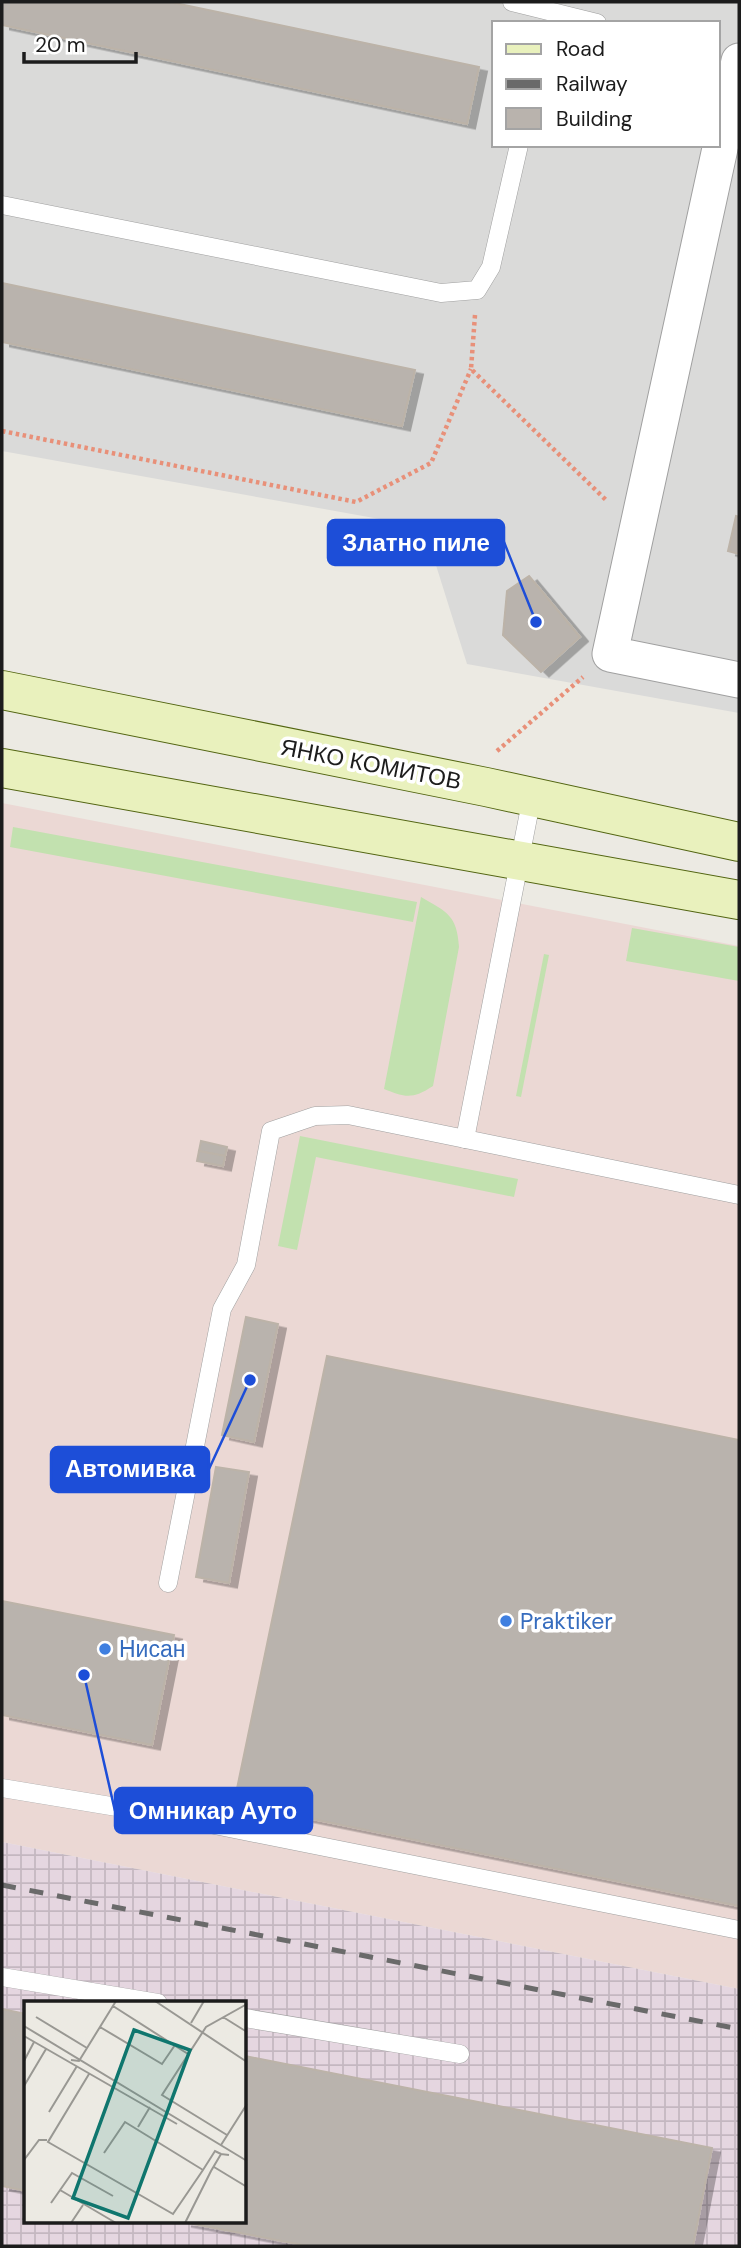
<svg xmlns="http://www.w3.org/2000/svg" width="741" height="2248" viewBox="0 0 741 2248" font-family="'DM Sans',sans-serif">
	<defs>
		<pattern id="industrial-grid" width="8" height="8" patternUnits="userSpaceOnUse" patternTransform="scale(1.75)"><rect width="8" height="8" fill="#e5d6e0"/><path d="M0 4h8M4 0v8" fill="none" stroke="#c4b7c0"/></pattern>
		<filter id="shadow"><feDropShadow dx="8" dy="4.5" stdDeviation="0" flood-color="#0004"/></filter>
	</defs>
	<rect width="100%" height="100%" fill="#eceae3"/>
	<path fill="#dadad9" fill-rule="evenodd" d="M2,2H739V713L467,664L424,527L2,451ZM494,23H718V145H494Z"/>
	<path fill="#ebd8d4" d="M2,803L739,946V1989L2,1842Z"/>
	<path fill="url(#industrial-grid)" fill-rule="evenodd" d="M2,1842L739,1989V2246H2ZM26,2003H245V2222H26Z"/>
	<g fill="#c2e1af">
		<path d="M13,827L417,902L413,922L10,847Z"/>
		<path d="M421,897C447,912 457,915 459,947L433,1086C413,1099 406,1098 384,1089Z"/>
		<path d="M632,928L739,947V981L626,961Z"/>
		<path d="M544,954L549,955L521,1097L516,1096Z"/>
		<path d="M300,1136L518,1179L514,1197L316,1157L297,1250L278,1246Z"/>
	</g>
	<g fill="#b9b3ad" stroke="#bcb3a8" stroke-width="2" filter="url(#shadow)">
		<path d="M2,2H170L479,67L467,124L2,25Z"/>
		<path d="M2,283L415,370L402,426L2,342Z"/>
		<path d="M736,516L739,517V554L728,551Z"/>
		<path d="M529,576L580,637L541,672L503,635L507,591Z"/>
		<path d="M201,1141L227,1147L225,1156L199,1151Z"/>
		<path d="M199,1151L225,1156L223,1166L197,1161Z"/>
		<path d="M246,1317L278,1324L254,1442L222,1435Z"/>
		<path d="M327,1356L739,1440V1906L234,1803Z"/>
		<path d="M216,1467L249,1472L229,1583L196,1577Z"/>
		<path d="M2,1601L174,1635L152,1745L2,1715Z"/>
		<path d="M2,2009L26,2014V2191L2,2186Z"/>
		<path d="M245,2056L712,2148L693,2246H308L183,2222H245Z"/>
	</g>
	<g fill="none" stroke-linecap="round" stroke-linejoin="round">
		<defs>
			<g id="service">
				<path d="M512,2L597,23"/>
				<path d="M2,205L441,293L477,290L491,267L519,145"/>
				<path d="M465,1139L532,797"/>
				<path d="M168,1583L222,1309L246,1265L271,1131L315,1116L348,1115L739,1195"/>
				<path d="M2,1788L165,1815L739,1930"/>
				<path d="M2,1977L158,2003"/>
				<path d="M245,2018L460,2054"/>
			</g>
			<path id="minor" d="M739,61L610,654L739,680"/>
			<g id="secondary">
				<path d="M2,690L486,787L739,842"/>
				<path d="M2,768L739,900"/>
			</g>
		</defs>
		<use href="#service" stroke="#a0a0a0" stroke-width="19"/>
		<use href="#minor" stroke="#a0a0a0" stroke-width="37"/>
		<use href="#secondary" stroke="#536512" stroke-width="40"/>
		<g stroke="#e89079" stroke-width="4.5" stroke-dasharray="3.5 3.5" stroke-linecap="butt">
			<path d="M475,315L471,369L607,501"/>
			<path d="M2,431L356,502L431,463L471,369"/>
			<path d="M497,751L583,677"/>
		</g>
		<use href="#service" stroke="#fff" stroke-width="18"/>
		<use href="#minor" stroke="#fff" stroke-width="35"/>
		<use href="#secondary" stroke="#e9f1bd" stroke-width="38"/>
		<path stroke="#6a6a6a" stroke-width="5" stroke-dasharray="14 14" stroke-linecap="butt" d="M2,1885L739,2029"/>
	</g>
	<g fill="#3f7fe0" stroke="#fff" stroke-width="2.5">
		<circle cx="506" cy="1621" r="7"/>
		<circle cx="105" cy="1649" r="7"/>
	</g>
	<g text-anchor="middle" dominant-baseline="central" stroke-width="7" stroke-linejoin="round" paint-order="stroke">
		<g font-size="23" fill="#1c1c1c" stroke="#fff">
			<text transform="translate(371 764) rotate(11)">ЯНКО КОМИТОВ</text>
		</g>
		<g font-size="23" fill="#366cbe" stroke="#fff" text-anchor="start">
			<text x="520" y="1621">Praktiker</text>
			<text x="119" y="1649">Нисан</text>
		</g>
	</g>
	<g transform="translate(24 2001)">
		<rect width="222" height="222" fill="#eceae3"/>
		<path fill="none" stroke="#999893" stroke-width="2" d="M131,0L223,61M89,5L164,53M12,16L63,47M199,16L223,31M167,22L180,0M0,25L223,160M76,26L138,63L151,44M0,35L153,123M47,59L55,60L92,0M0,60L10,41M65,73L24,141L149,213L179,169M0,85L22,48M25,111L53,65M114,126L126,106M203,134L138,94L182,26L223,3M197,144L223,103M80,152L101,121L179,169L191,150L197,153M0,159L15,139H23M190,166L223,186M36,189L92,222M27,202L48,172L89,195M47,222L59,204M161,222L187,170L197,153L205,154"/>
		<path fill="#0f766e" fill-opacity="0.15" stroke="#0f766e" stroke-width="3.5" d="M110,29L166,49L104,217L49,197Z"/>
		<rect width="222" height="222" fill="none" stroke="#1c1c1c" stroke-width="3.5"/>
	</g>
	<path fill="none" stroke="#1d4ed8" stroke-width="2.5" d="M536 622L504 542M250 1380L209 1469M84 1675L115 1811"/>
	<g fill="#1d4ed8" stroke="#fff" stroke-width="2.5">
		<circle cx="536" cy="622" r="7"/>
		<circle cx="250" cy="1380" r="7"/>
		<circle cx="84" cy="1675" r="7"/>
	</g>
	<g fill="#1d4ed8" stroke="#1d4ed8" stroke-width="2.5">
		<rect x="328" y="520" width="176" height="45" rx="7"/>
		<rect x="51" y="1447" width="158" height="45" rx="7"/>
		<rect x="115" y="1788" width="197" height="45" rx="7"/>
	</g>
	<g font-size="24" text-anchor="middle" font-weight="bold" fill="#fff">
		<text x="416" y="551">Златно пиле</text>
		<text x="130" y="1477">Автомивка</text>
		<text x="213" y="1819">Омникар Ауто</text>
	</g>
	<rect width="741" height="2248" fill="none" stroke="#1c1c1c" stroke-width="7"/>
	<rect x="492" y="21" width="228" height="126" fill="#ffffff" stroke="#a4a4a4" stroke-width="2"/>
	<rect x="506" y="44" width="35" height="10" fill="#e9f1bd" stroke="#a4a4a4" stroke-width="2"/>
	<text x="556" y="56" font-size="21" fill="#1c1c1c">Road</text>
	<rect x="506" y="79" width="35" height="10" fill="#6a6a6a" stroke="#a4a4a4" stroke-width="2"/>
	<text x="556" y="91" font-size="21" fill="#1c1c1c">Railway</text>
	<rect x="506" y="108" width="35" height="21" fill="#b9b3ad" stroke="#a4a4a4" stroke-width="2"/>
	<text x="556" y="126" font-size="21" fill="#1c1c1c">Building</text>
	<path d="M24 52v10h112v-10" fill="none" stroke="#1c1c1c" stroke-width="3.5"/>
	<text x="35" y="52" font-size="21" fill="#1c1c1c" stroke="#ffffff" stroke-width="5" paint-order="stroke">20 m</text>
</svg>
